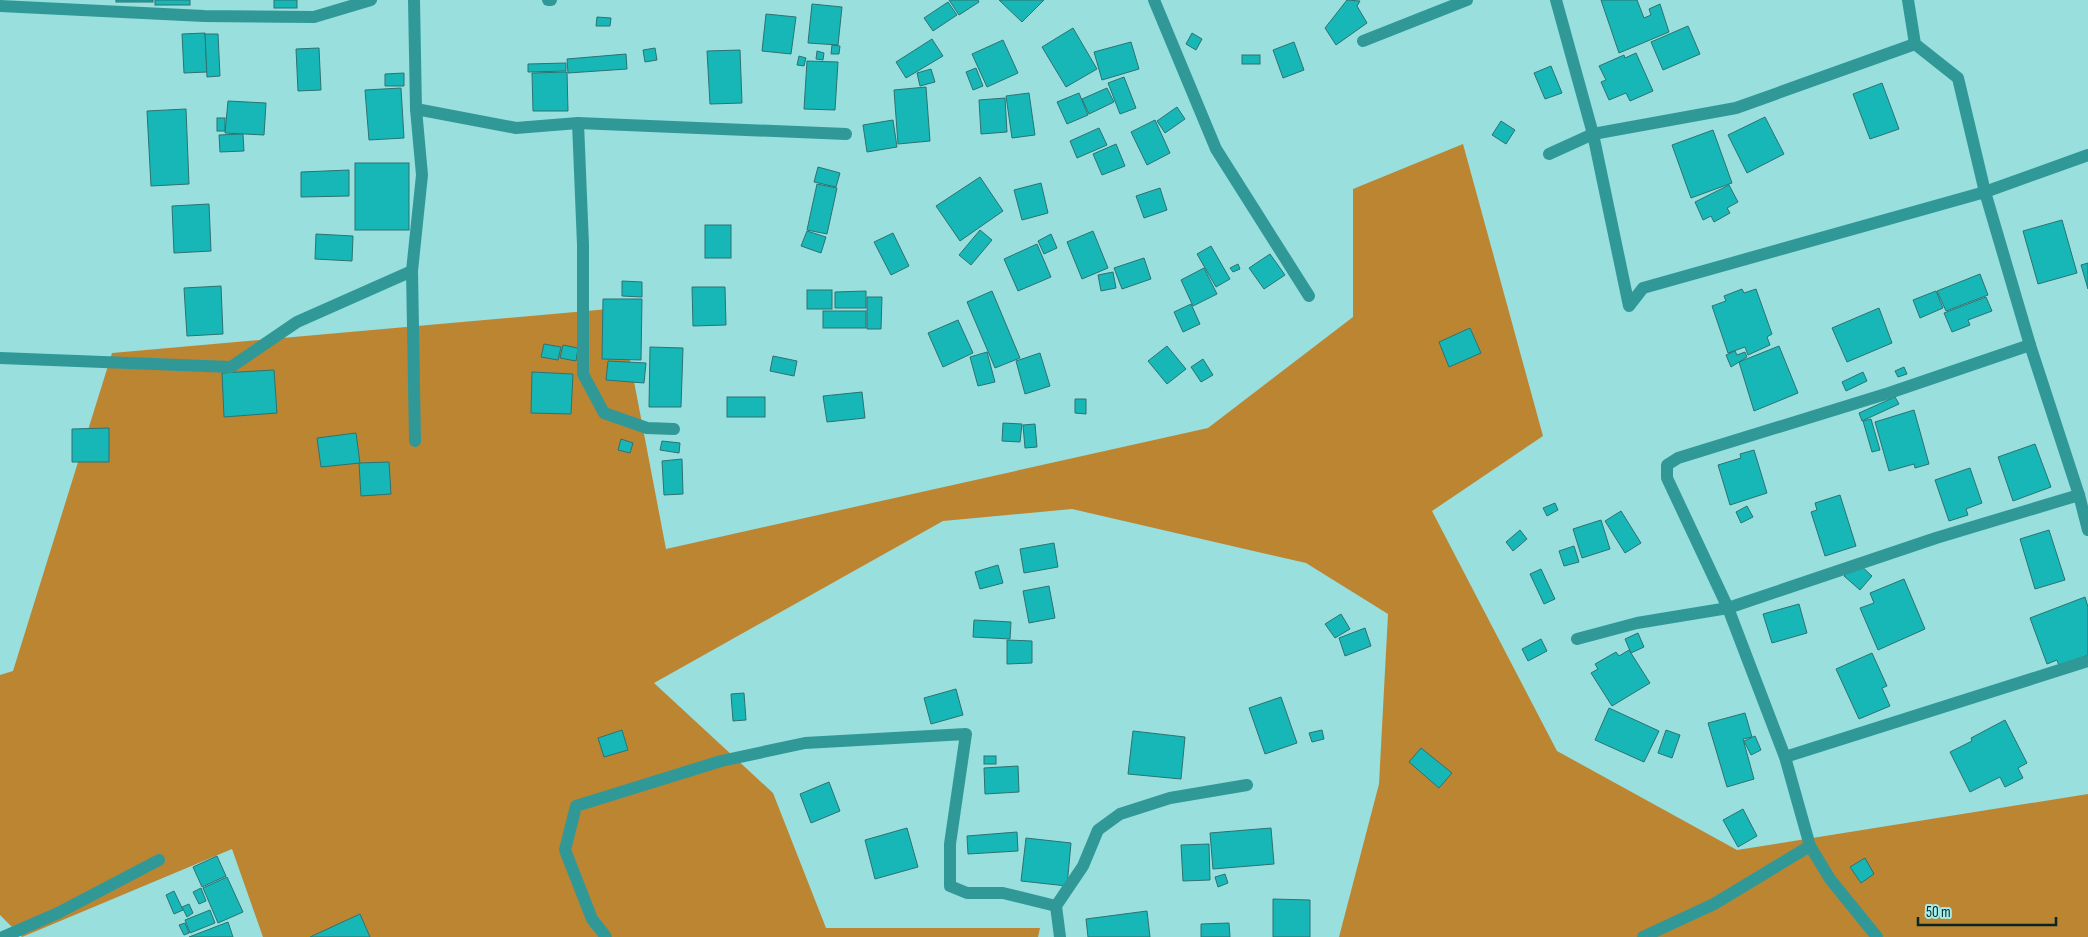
<svg xmlns="http://www.w3.org/2000/svg" width="2088" height="937" viewBox="0 0 2088 937" font-family="'Sofia Sans Condensed',sans-serif">
	<rect width="100%" height="100%" fill="#99dfdd"/>
	<path fill="#bc8532" d="M1463,144L1543,436L1432,511L1557,751L1737,850L2088,794V937H1339L1379,784L1388,614L1306,563L1072,509L943,521L654,683L773,793L826,928H1040L1038,937H263L232,849L22,937L0,915V675L13,671L112,353L620,308L666,549L1208,428L1353,317V189Z"/>
	<g fill="#16b7b6" stroke="#2c7372">
		<rect x="116" y="0" width="37" height="2"/>
		<rect x="155" y="0" width="35" height="5"/>
		<rect x="274" y="0" width="23" height="8"/>
		<path d="M949,0H978L979,2L959,15Z"/>
		<path d="M999,0H1044L1022,22Z"/>
		<path d="M1347,0L1360,1L1357,6L1367,23L1336,45L1325,28Z"/>
		<path d="M1601,0H1637L1644,18L1651,15L1649,9L1660,4L1669,32L1619,53Z"/>
		<path d="M948,2L957,15L933,31L924,18Z"/>
		<path d="M812,4L842,7L838,45L808,43Z"/>
		<path d="M766,14L796,17L791,54L762,51Z"/>
		<path d="M597,17L611,18L610,26H596Z"/>
		<path d="M1688,26L1700,54L1663,70L1651,42Z"/>
		<path d="M1073,28L1097,69L1066,87L1042,47Z"/>
		<path d="M205,33L207,72L184,73L182,34Z"/>
		<path d="M1192,33L1202,39L1196,50L1186,44Z"/>
		<path d="M205,34H218L220,76L207,77Z"/>
		<path d="M932,39L943,56L906,78L896,62Z"/>
		<path d="M1003,40L1018,73L987,87L972,54Z"/>
		<path d="M1131,42L1139,69L1102,80L1094,52Z"/>
		<path d="M1294,42L1304,70L1283,78L1273,50Z"/>
		<path d="M832,45L840,46L839,54H831Z"/>
		<path d="M319,48L321,90L298,91L296,49Z"/>
		<path d="M655,48L657,60L645,62L643,50Z"/>
		<path d="M740,50L742,103L710,104L707,51Z"/>
		<path d="M817,51L824,53L823,60L816,59Z"/>
		<path d="M1636,53L1653,91L1630,101L1626,93L1609,100L1601,82L1606,80L1599,66L1624,55L1625,58Z"/>
		<path d="M626,54L627,69L568,73L567,59Z"/>
		<rect x="1242" y="55" width="18" height="9"/>
		<path d="M799,56L806,58L804,66L797,65Z"/>
		<path d="M807,61L838,62L835,110L804,109Z"/>
		<path d="M566,63V71L528,72V64Z"/>
		<path d="M1551,66L1562,93L1545,99L1534,73Z"/>
		<path d="M976,68L983,86L973,90L966,72Z"/>
		<path d="M931,69L935,82L920,86L917,73Z"/>
		<path d="M567,72L568,111H533L532,73Z"/>
		<path d="M404,73V86H385V74Z"/>
		<path d="M1124,77L1136,108L1120,114L1108,83Z"/>
		<path d="M1882,83L1899,129L1870,139L1853,94Z"/>
		<path d="M926,87L930,141L898,144L894,90Z"/>
		<path d="M401,88L404,138L369,140L365,90Z"/>
		<path d="M1107,88L1114,102L1089,114L1082,99Z"/>
		<path d="M1029,93L1035,135L1012,138L1006,96Z"/>
		<path d="M1079,93L1088,115L1067,124L1057,102Z"/>
		<path d="M1005,98L1007,132L981,134L979,100Z"/>
		<path d="M228,101L266,103L264,135L225,133Z"/>
		<path d="M1177,107L1185,119L1165,133L1157,121Z"/>
		<path d="M186,109L189,184L151,186L147,111Z"/>
		<path d="M1765,117L1784,154L1747,173L1728,135Z"/>
		<rect x="217" y="118" width="8" height="13"/>
		<path d="M893,120L897,147L867,152L863,125Z"/>
		<path d="M1155,120L1170,153L1147,165L1131,132Z"/>
		<path d="M1501,121L1515,130L1506,144L1492,135Z"/>
		<path d="M1099,128L1107,145L1077,158L1070,141Z"/>
		<path d="M1713,130L1732,183L1691,198L1672,145Z"/>
		<path d="M243,134L244,151L220,152L219,135Z"/>
		<path d="M1116,144L1125,166L1102,175L1093,154Z"/>
		<rect x="355" y="163" width="54" height="67"/>
		<path d="M818,167L840,173L836,187L814,182Z"/>
		<path d="M349,170V196L301,197V172Z"/>
		<path d="M980,177L1003,211L960,241L936,206Z"/>
		<path d="M1041,183L1048,213L1022,220L1014,190Z"/>
		<path d="M817,184L837,188L827,234L807,230Z"/>
		<path d="M1729,185L1738,202L1727,208L1730,213L1714,222L1711,216L1703,220L1695,202Z"/>
		<path d="M1160,188L1167,210L1144,218L1136,196Z"/>
		<path d="M209,204L211,251L174,253L172,206Z"/>
		<path d="M2062,220L2077,273L2038,284L2023,231Z"/>
		<rect x="705" y="225" width="26" height="33"/>
		<path d="M980,230L992,240L971,265L959,255Z"/>
		<path d="M807,231L826,237L821,253L801,246Z"/>
		<path d="M1093,231L1108,268L1082,279L1067,242Z"/>
		<path d="M893,233L909,266L891,275L874,242Z"/>
		<path d="M316,234L353,236L352,261L315,259Z"/>
		<path d="M1051,234L1057,248L1044,254L1038,241Z"/>
		<path d="M1037,244L1051,277L1018,291L1004,259Z"/>
		<path d="M1211,246L1230,279L1216,287L1197,254Z"/>
		<path d="M1270,254L1285,275L1264,289L1249,268Z"/>
		<path d="M1144,258L1151,279L1122,289L1114,268Z"/>
		<path d="M2088,263V289L2081,265Z"/>
		<path d="M1238,264L1240,269L1233,272L1230,268Z"/>
		<path d="M1204,268L1217,294L1193,306L1181,280Z"/>
		<path d="M1113,272L1116,288L1101,291L1098,275Z"/>
		<path d="M1980,274L1988,295L1946,311L1937,291Z"/>
		<path d="M622,281L642,282V297L622,296Z"/>
		<path d="M221,286L223,334L187,336L184,288Z"/>
		<path d="M692,287H725L726,325L693,326Z"/>
		<path d="M1742,289L1744,293L1756,289L1772,334L1767,337L1770,345L1748,355L1745,347L1728,353L1712,306L1726,301L1724,296Z"/>
		<rect x="807" y="290" width="25" height="19"/>
		<path d="M866,291V308H835V292Z"/>
		<path d="M992,291L1020,358L995,368L967,302Z"/>
		<path d="M1936,291L1943,308L1920,318L1913,300Z"/>
		<path d="M867,297H882L881,329H867Z"/>
		<path d="M1986,297L1992,311L1968,320L1970,325L1952,332L1944,313Z"/>
		<path d="M603,299H642L641,360L602,359Z"/>
		<path d="M1191,304L1200,324L1183,332L1174,312Z"/>
		<path d="M1879,308L1892,343L1847,362L1832,328Z"/>
		<rect x="823" y="311" width="43" height="17"/>
		<path d="M958,320L973,353L943,367L928,333Z"/>
		<path d="M1470,328L1481,353L1449,367L1439,342Z"/>
		<path d="M544,344L561,347L558,360L541,357Z"/>
		<path d="M563,345L578,348L576,361L560,358Z"/>
		<path d="M1167,346L1186,369L1167,384L1148,361Z"/>
		<path d="M1779,346L1798,393L1754,411L1739,362Z"/>
		<path d="M650,347L683,348L681,407H649Z"/>
		<path d="M1735,351L1737,355L1745,352L1747,357L1731,367L1726,355Z"/>
		<path d="M987,352L995,382L978,386L970,357Z"/>
		<path d="M1040,353L1050,386L1025,394L1016,361Z"/>
		<path d="M773,356L797,361L794,376L770,371Z"/>
		<path d="M1203,359L1213,375L1201,382L1191,367Z"/>
		<path d="M608,361L646,363L644,383L606,380Z"/>
		<path d="M1904,367L1907,374L1898,377L1895,371Z"/>
		<path d="M274,370L277,413L224,417L222,373Z"/>
		<path d="M532,372L573,374L571,414L531,413Z"/>
		<path d="M1863,372L1867,381L1846,391L1842,382Z"/>
		<path d="M862,392L865,418L827,422L823,396Z"/>
		<rect x="727" y="397" width="38" height="20"/>
		<path d="M1895,397L1899,404L1862,421L1859,413Z"/>
		<path d="M1075,399H1086V414L1075,413Z"/>
		<path d="M1914,410L1929,464L1915,468L1914,464L1889,471L1875,422Z"/>
		<path d="M1871,419L1880,450L1872,452L1863,421Z"/>
		<path d="M1003,423L1022,424L1020,442L1002,441Z"/>
		<path d="M1035,424L1037,447L1025,448L1023,425Z"/>
		<path d="M109,428V462H72V429Z"/>
		<path d="M356,433L360,463L321,467L317,438Z"/>
		<path d="M621,439L633,443L630,453L618,450Z"/>
		<path d="M662,441L680,443L679,453L660,450Z"/>
		<path d="M2035,444L2051,487L2013,501L1998,457Z"/>
		<path d="M1754,450L1767,493L1730,505L1718,465L1741,458L1740,454Z"/>
		<path d="M682,459L683,494L664,495L662,461Z"/>
		<path d="M389,462L391,494L361,496L359,463Z"/>
		<path d="M1970,468L1982,503L1966,509L1968,515L1949,521L1935,480Z"/>
		<path d="M1840,495L1856,546L1825,556L1811,512L1817,510L1815,503Z"/>
		<path d="M1555,503L1558,510L1547,516L1543,508Z"/>
		<path d="M1747,506L1753,517L1741,523L1736,512Z"/>
		<path d="M1621,511L1641,543L1625,553L1605,521Z"/>
		<path d="M1601,520L1610,549L1582,558L1573,529Z"/>
		<path d="M1520,530L1527,539L1513,551L1506,542Z"/>
		<path d="M2049,530L2065,580L2035,589L2020,539Z"/>
		<path d="M1054,543L1058,567L1024,573L1020,549Z"/>
		<path d="M1574,546L1579,562L1564,566L1559,551Z"/>
		<path d="M998,565L1003,583L980,589L975,572Z"/>
		<path d="M1860,565L1872,576L1860,590L1844,576L1851,567Z"/>
		<path d="M1541,569L1555,599L1544,604L1530,574Z"/>
		<path d="M1904,579L1925,629L1878,650L1860,608L1874,603L1870,593Z"/>
		<path d="M1049,586L1055,618L1029,623L1023,591Z"/>
		<path d="M2085,597L2088,607V655L2059,666L2057,660L2047,664L2030,618Z"/>
		<path d="M1799,604L1807,633L1772,643L1763,614Z"/>
		<path d="M1341,614L1350,629L1335,638L1325,624Z"/>
		<path d="M974,620L1011,622L1010,639L973,637Z"/>
		<path d="M1365,628L1371,646L1345,656L1339,638Z"/>
		<path d="M1638,633L1644,647L1631,653L1625,639Z"/>
		<path d="M1541,639L1547,651L1528,661L1522,649Z"/>
		<path d="M1007,640L1032,641V663L1007,664Z"/>
		<path d="M1629,650L1650,683L1612,706L1591,673L1598,669L1595,664L1616,652L1619,656Z"/>
		<path d="M1872,653L1887,686L1882,688L1890,706L1859,719L1836,669Z"/>
		<path d="M956,689L963,715L931,724L924,698Z"/>
		<path d="M744,693L746,720L733,721L731,694Z"/>
		<path d="M1281,697L1297,743L1265,754L1249,708Z"/>
		<path d="M1609,708L1659,731L1644,762L1595,740Z"/>
		<path d="M1745,713L1752,737L1743,739L1754,779L1727,787L1708,723Z"/>
		<path d="M2005,720L2027,763L2018,768L2023,778L2005,787L2000,777L1970,792L1950,752L1972,741L1971,738Z"/>
		<path d="M622,730L628,750L604,757L598,738Z"/>
		<path d="M1322,730L1324,739L1312,742L1309,733Z"/>
		<path d="M1666,730L1680,735L1672,758L1658,753Z"/>
		<path d="M1133,731L1185,737L1181,779L1128,774Z"/>
		<path d="M1755,736L1761,750L1751,755L1744,741Z"/>
		<path d="M1421,748L1452,773L1439,788L1409,762Z"/>
		<rect x="984" y="756" width="12" height="8"/>
		<path d="M1018,766L1019,792L985,794L984,768Z"/>
		<path d="M829,782L840,811L811,823L800,794Z"/>
		<path d="M1743,809L1757,836L1738,847L1723,820Z"/>
		<path d="M907,828L918,867L875,879L865,840Z"/>
		<path d="M1271,828L1274,864L1213,869L1210,833Z"/>
		<path d="M1017,832L1018,851L968,854L967,836Z"/>
		<path d="M1026,838L1071,843L1067,886L1021,881Z"/>
		<path d="M1209,844L1210,880L1183,881L1181,845Z"/>
		<path d="M217,856L226,876L202,887L193,867Z"/>
		<path d="M1865,858L1874,874L1861,883L1850,867Z"/>
		<path d="M1225,874L1228,883L1218,887L1215,877Z"/>
		<path d="M227,877L243,912L218,923L203,888Z"/>
		<path d="M201,888L206,901L199,904L193,892Z"/>
		<path d="M174,891L183,910L174,914L166,895Z"/>
		<path d="M1273,899L1310,900V937H1273Z"/>
		<path d="M189,904L193,913L187,917L182,907Z"/>
		<path d="M210,910L215,923L190,933L185,920Z"/>
		<path d="M1147,911L1150,937H1088L1086,919Z"/>
		<path d="M360,914L370,937H310Z"/>
		<path d="M228,922L233,937H189Z"/>
		<path d="M185,923L189,933L184,935L179,925Z"/>
		<path d="M1229,923L1230,937H1201V924Z"/>
	</g>
	<g fill="none" stroke-linecap="round" stroke-linejoin="round">
		<g stroke="#309998" stroke-width="12">
			<path d="M414,0L416,109L422,175L412,271L415,441"/>
			<path d="M548,0H551"/>
			<path d="M1154,0L1216,149L1309,296"/>
			<path d="M1556,0L1593,134L1629,306L1643,288L1985,192L2088,155"/>
			<path d="M1908,0L1915,44L1958,78L1985,192L2030,345L2079,495L2088,530"/>
			<path d="M0,6L204,16L314,17L371,0"/>
			<path d="M1363,41L1467,0"/>
			<path d="M416,109L516,128L578,123L846,134"/>
			<path d="M578,123L583,245V374L604,413L647,428L674,429"/>
			<path d="M1549,154L1593,134L1736,108L1915,44"/>
			<path d="M0,358L231,367L297,322L412,271"/>
			<path d="M1577,639L1637,623L1728,608L1936,538L2079,495"/>
			<path d="M1785,757L2088,661"/>
			<path d="M3,937L58,913L159,860"/>
			<path d="M606,937L592,919L565,850L576,806L721,761L805,743L966,734L950,844V886L967,893H1003L1056,906"/>
			<path d="M1060,937L1056,906L1083,866L1098,830L1120,814L1170,798L1247,785"/>
			<path d="M1643,937L1714,904L1810,846"/>
			<path d="M1877,937L1830,879L1810,846L1785,757L1757,684L1728,608L1667,478V465L1678,458L1889,393L2030,345"/>
		</g>
	</g>
	<path d="M1918 917v8h138v-8" fill="none" stroke="#072625" stroke-width="2.5"/>
	<text x="1926" y="917" font-size="15" fill="#072625" stroke="#a5ecea" stroke-width="4" paint-order="stroke">50 m</text>
</svg>
